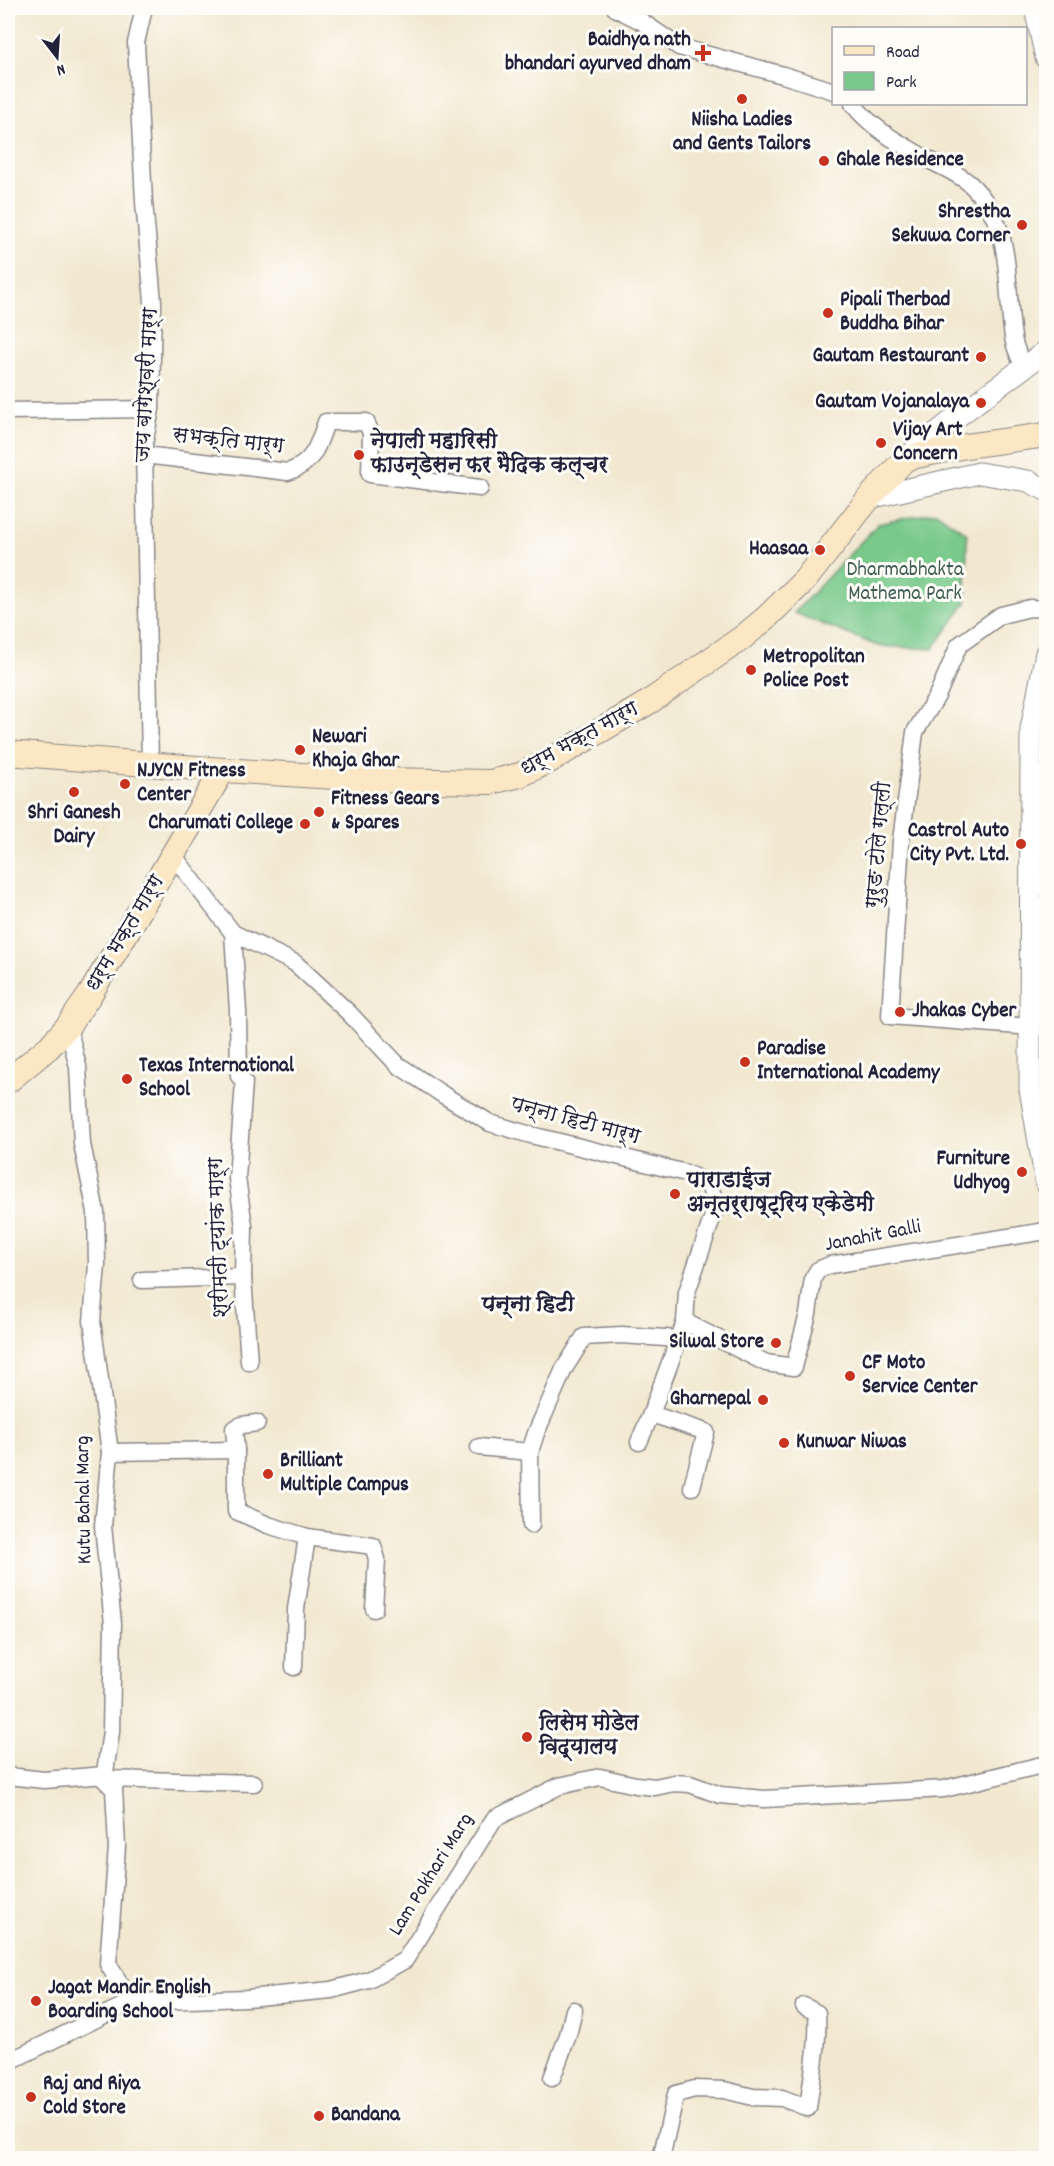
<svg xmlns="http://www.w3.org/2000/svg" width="1054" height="2166" viewBox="0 0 1054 2166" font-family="Dekko,'Playpen Sans Deva',sans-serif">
	<rect width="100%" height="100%" fill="#fdfcf7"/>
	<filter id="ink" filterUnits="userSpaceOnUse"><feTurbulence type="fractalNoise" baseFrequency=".0167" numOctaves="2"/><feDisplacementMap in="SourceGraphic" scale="12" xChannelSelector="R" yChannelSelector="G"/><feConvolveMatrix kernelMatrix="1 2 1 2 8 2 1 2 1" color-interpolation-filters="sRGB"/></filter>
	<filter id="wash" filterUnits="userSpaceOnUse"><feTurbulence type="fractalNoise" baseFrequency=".008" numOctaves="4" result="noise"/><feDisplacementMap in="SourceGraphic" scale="24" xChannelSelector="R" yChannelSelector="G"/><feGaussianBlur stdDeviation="1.35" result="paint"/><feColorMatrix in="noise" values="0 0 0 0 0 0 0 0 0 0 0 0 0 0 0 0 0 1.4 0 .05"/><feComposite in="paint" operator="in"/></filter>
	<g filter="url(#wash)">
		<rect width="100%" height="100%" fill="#f2e8d0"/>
		<path fill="#78c98a" stroke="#4d7662" stroke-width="1.5" d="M936,512L967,534L966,603L933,649L878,646L794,613L878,524Z"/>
	</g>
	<g filter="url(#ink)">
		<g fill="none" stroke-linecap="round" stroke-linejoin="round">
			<defs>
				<g id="minor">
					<path d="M144,8L136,43L144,202L153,302L151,409L144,445L150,763"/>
					<path d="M615,8L641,21L679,47L783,75L834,91"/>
					<path d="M853,104C871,128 899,143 925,158C940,166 956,172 969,183C1016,227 1004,280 1013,337C1014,347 1020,357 1023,367"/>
					<path d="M8,411L151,409"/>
					<path d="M144,455L288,472C313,464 318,446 326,422H366L371,433L370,474L480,488"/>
					<path d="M173,855L233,933L295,963L349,1013L398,1065L445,1096L490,1123L531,1135L686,1173L708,1184L717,1204L687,1292L685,1322L651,1414L706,1432L692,1487"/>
					<path d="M233,933L238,1011L239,1076L244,1082L237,1178L244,1226L243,1277L249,1362"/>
					<path d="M68,1026L78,1067L82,1144L96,1212L97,1265L92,1321L110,1452L103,1526L113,1624L111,1732L104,1779L114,1789L117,1847L108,1964L131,2002"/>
					<path d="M1031,1027L890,1016L901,841L915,732L937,696L959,645L1001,615L1030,608L1046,609"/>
					<path d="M142,1280L243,1277"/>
					<path d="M685,1322L766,1363L794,1367L808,1314L813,1278L818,1270L830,1265L1046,1231"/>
					<path d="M639,1442L651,1414"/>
					<path d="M479,1447L530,1452L531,1525"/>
					<path d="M236,1450L234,1429L242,1425L257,1423"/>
					<path d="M110,1452L236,1450V1511L268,1525L307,1537L373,1546L377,1559L374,1609"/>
					<path d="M530,1452L536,1433L564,1369L584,1337L622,1335L679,1339"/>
					<path d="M294,1667L296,1609L307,1537"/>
					<path d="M8,1776L44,1780L105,1775"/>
					<path d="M104,1779L254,1783"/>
					<path d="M8,2062L131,2002L247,1998L331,1990L369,1980L405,1960L494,1819L559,1786L600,1777L636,1785L655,1787L674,1783L690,1784L720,1795L764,1799L944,1789L1046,1764"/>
					<path d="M552,2078L568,2035L574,2010"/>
					<path d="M661,2158L676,2094L695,2089L724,2090L753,2097L782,2098L808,2108C812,2076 819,2045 817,2013L804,2006"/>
				</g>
				<g id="tertiary">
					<path d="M1035,8L1046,58"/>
					<path d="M906,458L954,419L1046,351"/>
					<path d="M869,498L979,473L1028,481L1046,490"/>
					<path d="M1046,653L1031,729L1030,1089L1046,1183"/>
				</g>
				<g id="secondary">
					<path d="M8,753L223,770L382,780L491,782L520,775L549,761L649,702L742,638L766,618L805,580L869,498L906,458L966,446L1046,435"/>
					<path d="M8,1081L49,1047L68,1026L89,996L223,770"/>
				</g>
			</defs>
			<use href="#minor" stroke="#8a8586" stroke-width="19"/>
			<use href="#tertiary" stroke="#8a8586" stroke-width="23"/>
			<use href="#secondary" stroke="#8a8586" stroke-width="26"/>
			<use href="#minor" stroke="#fff" stroke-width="16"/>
			<use href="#tertiary" stroke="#fff" stroke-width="21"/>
			<use href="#secondary" stroke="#fbe7c3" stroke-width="24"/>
		</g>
	</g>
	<g fill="#c8321e" stroke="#fdfcf7" stroke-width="2">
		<path d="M700 44h6v6h6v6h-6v6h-6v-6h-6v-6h6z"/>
		<circle cx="742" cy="99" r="6"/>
		<circle cx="824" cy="161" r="6"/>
		<circle cx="1022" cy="225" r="6"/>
		<circle cx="828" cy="313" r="6"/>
		<circle cx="981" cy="357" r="6"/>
		<circle cx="981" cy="403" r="6"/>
		<circle cx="881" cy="443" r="6"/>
		<circle cx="359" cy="455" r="6"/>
		<circle cx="820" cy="550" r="6"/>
		<circle cx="751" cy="670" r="6"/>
		<circle cx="300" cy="750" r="6"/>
		<circle cx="125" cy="784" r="6"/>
		<circle cx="74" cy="792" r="6"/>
		<circle cx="319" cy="812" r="6"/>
		<circle cx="305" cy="824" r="6"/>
		<circle cx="1021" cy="844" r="6"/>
		<circle cx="900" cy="1012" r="6"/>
		<circle cx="745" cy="1062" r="6"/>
		<circle cx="127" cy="1079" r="6"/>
		<circle cx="1022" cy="1172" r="6"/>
		<circle cx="675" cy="1194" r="6"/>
		<circle cx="776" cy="1343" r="6"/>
		<circle cx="850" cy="1376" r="6"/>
		<circle cx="763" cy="1400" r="6"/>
		<circle cx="784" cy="1443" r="6"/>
		<circle cx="268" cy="1474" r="6"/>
		<circle cx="527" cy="1737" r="6"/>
		<circle cx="36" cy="2001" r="6"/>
		<circle cx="31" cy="2097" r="6"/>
		<circle cx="319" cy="2116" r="6"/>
	</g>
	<g text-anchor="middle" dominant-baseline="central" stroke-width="6" stroke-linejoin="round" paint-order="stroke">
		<g font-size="21" font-weight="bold" fill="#22223b" stroke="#fdfcf7" text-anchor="start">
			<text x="691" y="41" text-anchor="end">Baidhya nath<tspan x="691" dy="24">bhandari ayurved dham</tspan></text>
			<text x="742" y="121" text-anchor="middle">Niisha Ladies<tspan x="742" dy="24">and Gents Tailors</tspan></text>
			<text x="836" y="161">Ghale Residence</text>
			<text x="1010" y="213" text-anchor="end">Shrestha<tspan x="1010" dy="24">Sekuwa Corner</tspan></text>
			<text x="840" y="301">Pipali Therbad<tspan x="840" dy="24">Buddha Bihar</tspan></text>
			<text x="969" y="357" text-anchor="end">Gautam Restaurant</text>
			<text x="969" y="403" text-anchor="end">Gautam Vojanalaya</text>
			<text x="893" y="431">Vijay Art<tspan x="893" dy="24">Concern</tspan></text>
			<text x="371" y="443">नेपाली महारिसी<tspan x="371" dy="24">फाउन्डेसन फर भैदिक कल्चर</tspan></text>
			<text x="808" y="550" text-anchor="end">Haasaa</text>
			<text x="763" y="658">Metropolitan<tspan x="763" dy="24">Police Post</tspan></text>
			<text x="312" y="738">Newari<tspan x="312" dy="24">Khaja Ghar</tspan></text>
			<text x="137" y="772">NJYCN Fitness<tspan x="137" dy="24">Center</tspan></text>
			<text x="331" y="800">Fitness Gears<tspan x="331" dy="24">&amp; Spares</tspan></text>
			<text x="74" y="814" text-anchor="middle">Shri Ganesh<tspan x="74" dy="24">Dairy</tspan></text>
			<text x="293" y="824" text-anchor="end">Charumati College</text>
			<text x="1009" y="832" text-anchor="end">Castrol Auto<tspan x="1009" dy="24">City Pvt. Ltd.</tspan></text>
			<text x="912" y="1012">Jhakas Cyber</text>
			<text x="757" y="1050">Paradise<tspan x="757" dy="24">International Academy</tspan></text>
			<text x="139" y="1067">Texas International<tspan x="139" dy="24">School</tspan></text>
			<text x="1010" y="1160" text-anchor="end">Furniture<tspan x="1010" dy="24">Udhyog</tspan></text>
			<text x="687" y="1182">पाराडाईज<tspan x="687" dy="24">अन्तर्राष्ट्रिय एकेडेमी</tspan></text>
			<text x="764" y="1343" text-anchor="end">Silwal Store</text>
			<text x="862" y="1364">CF Moto<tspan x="862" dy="24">Service Center</tspan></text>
			<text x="751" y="1400" text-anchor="end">Gharnepal</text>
			<text x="796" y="1443">Kunwar Niwas</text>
			<text x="280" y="1462">Brilliant<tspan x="280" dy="24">Multiple Campus</tspan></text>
			<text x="539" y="1725">लिसेम मोडेल<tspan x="539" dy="24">विद्यालय</tspan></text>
			<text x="48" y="1989">Jagat Mandir English<tspan x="48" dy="24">Boarding School</tspan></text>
			<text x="43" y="2085">Raj and Riya<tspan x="43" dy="24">Cold Store</tspan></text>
			<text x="331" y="2116">Bandana</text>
		</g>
		<g font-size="21" fill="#22223b" stroke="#fdfcf7">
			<text transform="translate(148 385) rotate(-87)">जय बागेश्वरी मार्ग</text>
			<text transform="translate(228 442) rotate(6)">सभक्ति मार्ग</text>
			<text transform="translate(580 740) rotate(-29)">धर्म भक्त मार्ग</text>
			<text transform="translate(880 845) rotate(-85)">गुरुङ टोले गल्ली</text>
			<text transform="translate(126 934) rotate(-59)">धर्म भक्त मार्ग</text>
			<text transform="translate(575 1122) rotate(15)">पन्ना हिटी मार्ग</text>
			<text transform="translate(873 1237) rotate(-11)">Janahit Galli</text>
			<text transform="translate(220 1238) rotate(-92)">श्रीमती ट्यांक मार्ग</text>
			<text transform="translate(85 1500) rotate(-91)">Kutu Bahal Marg</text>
			<text transform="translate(432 1875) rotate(-58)">Lam Pokhari Marg</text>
		</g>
		<g font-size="21" fill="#405c57" stroke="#fdfcf7">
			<text x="905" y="571">Dharmabhakta<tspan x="905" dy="24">Mathema Park</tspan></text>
		</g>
		<g font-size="22" font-weight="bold" fill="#22223b" stroke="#fdfcf7">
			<text x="528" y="1305">पन्ना हिटी</text>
		</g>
	</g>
	<rect width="1054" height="2166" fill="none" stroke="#fdfcf7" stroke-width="30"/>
	<rect x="832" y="27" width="195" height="78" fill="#fdfcf7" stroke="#a5a5ac" stroke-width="1.5"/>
	<rect x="844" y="46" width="30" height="9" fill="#fbe7c3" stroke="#a5a5ac" stroke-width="1.5"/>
	<text x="886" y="57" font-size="18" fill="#22223b">Road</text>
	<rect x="844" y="72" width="30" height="18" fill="#78c98a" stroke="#a5a5ac" stroke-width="1.5"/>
	<text x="886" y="87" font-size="18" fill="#22223b">Park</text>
	<g transform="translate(57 57) rotate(163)" stroke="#fdfcf7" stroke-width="4.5" paint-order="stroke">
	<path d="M0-4.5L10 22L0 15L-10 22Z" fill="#22223b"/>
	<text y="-9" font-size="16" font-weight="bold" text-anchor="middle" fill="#22223b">N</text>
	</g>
</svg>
